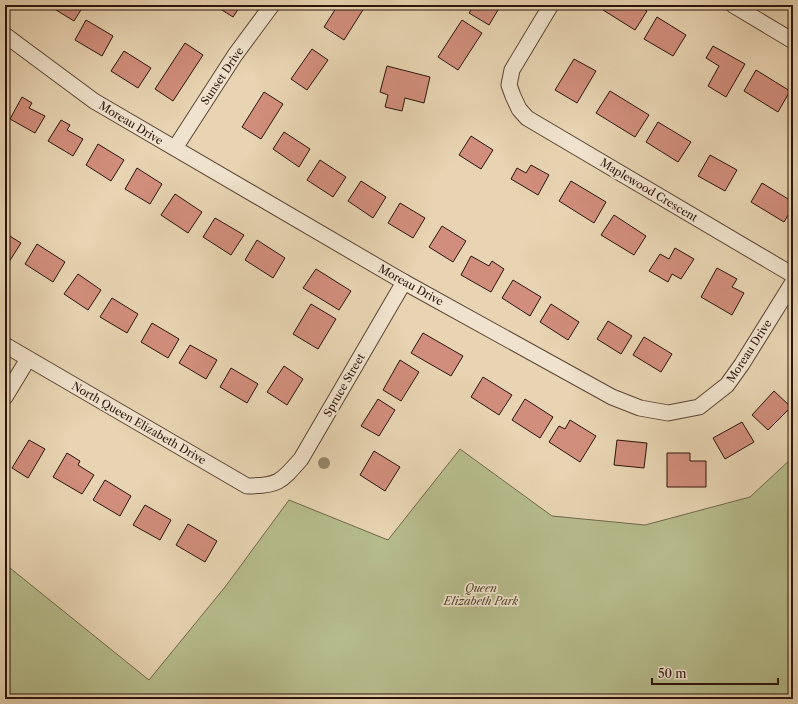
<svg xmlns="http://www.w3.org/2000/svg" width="798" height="704" viewBox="0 0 798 704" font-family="'Libre Caslon Text',serif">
	<rect width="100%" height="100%" fill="#e8d4b2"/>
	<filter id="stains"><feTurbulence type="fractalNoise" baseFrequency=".005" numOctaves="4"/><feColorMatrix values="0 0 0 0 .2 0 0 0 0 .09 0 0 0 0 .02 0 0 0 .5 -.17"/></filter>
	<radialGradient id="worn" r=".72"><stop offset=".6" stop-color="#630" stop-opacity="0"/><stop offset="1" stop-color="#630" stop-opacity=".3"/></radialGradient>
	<path fill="#b6bc8c" stroke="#70684c" d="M460,449L552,516L645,525L750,497L793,457V699H5V564L149,680L225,587L289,500L388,540Z"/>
	<g fill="#d18e7c" stroke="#2a140b">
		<path d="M48,5H84L74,21Z"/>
		<path d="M214,5H241L233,17Z"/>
		<path d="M338,5H366L344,40L324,27Z"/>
		<path d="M474,5H501L489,25L469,13Z"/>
		<path d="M606,5H638L647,11L635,30L603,10Z"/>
		<path d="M657,17L686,35L673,56L644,39Z"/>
		<path d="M86,20L113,36L102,56L75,40Z"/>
		<path d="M462,20L482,33L458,70L438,57Z"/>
		<path d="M185,43L203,55L173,101L155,89Z"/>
		<path d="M713,46L745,64L726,97L708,86L719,66L706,58Z"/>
		<path d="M312,49L328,60L307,90L291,79Z"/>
		<path d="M124,51L151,68L138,88L111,71Z"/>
		<path d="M574,59L596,71L577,103L555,90Z"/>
		<path d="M387,66L430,77L424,103L405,98L402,111L385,107L388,95L380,92Z"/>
		<path d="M756,70L790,91L778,112L744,91Z"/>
		<path d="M610,91L649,115L635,137L596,113Z"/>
		<path d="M264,92L283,104L261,139L242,127Z"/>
		<path d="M22,97L32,103L29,108L45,116L35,133L10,119Z"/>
		<path d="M61,120L70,125L67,130L83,139L73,156L48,141Z"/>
		<path d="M658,122L691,142L678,162L646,142Z"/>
		<path d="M284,132L310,149L299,167L273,149Z"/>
		<path d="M471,136L493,150L481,169L459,155Z"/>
		<path d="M98,144L124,160L111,181L86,165Z"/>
		<path d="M710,155L737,170L725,191L698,176Z"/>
		<path d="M320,160L346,177L333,197L307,180Z"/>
		<path d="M531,165L549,175L538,195L511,179L517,168L526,173Z"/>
		<path d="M137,168L162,184L150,204L125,189Z"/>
		<path d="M361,181L386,197L373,218L348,201Z"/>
		<path d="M571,181L606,202L594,223L559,201Z"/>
		<path d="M762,183L793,202V207L784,222L751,202Z"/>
		<path d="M175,194L202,212L188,233L161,215Z"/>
		<path d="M400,203L425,218L413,238L388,223Z"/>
		<path d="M614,215L646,236L634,255L601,235Z"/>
		<path d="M215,218L244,235L231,255L203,237Z"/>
		<path d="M442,226L466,241L453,262L429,247Z"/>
		<path d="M5,233L21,243L9,262L5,260Z"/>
		<path d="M257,240L285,258L273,278L245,260Z"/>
		<path d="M37,244L65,262L53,282L25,264Z"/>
		<path d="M675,248L694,259L681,279L672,274L668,282L649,271L660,254L669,259Z"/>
		<path d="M471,256L489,266L492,261L504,269L491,292L461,275Z"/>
		<path d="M717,268L737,279L732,287L744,293L732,315L701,297Z"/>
		<path d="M316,269L351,291L339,310L303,288Z"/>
		<path d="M78,274L101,290L88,310L64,294Z"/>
		<path d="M513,280L541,297L530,316L502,298Z"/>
		<path d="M112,298L138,314L127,333L100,317Z"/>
		<path d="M311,304L336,319L318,349L293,334Z"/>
		<path d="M551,304L579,322L568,340L540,322Z"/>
		<path d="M608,321L632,336L621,354L597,339Z"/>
		<path d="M152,323L179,339L168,358L141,342Z"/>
		<path d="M423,333L463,356L451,376L411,353Z"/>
		<path d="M644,337L672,354L661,372L633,355Z"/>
		<path d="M190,345L217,360L206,379L179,363Z"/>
		<path d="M400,360L419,372L401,401L383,390Z"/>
		<path d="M284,366L303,379L287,405L267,392Z"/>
		<path d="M231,368L258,384L247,403L220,387Z"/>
		<path d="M483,377L512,395L499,415L471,397Z"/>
		<path d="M774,391L791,407L768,430L752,415Z"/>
		<path d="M378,399L395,410L379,436L361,426Z"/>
		<path d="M525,399L553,417L540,438L512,420Z"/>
		<path d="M570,420L596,436L580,462L549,442L559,426L565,429Z"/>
		<path d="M742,422L754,442L725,459L713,438Z"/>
		<path d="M29,440L45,449L28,478L12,468Z"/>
		<path d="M617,440L647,443L644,468L614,465Z"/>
		<path d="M374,451L400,467L385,491L360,475Z"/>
		<path d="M67,453L80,461L78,465L94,475L82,494L53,477Z"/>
		<path d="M667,453H690V461H706V487H667Z"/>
		<path d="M105,480L131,496L120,516L93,500Z"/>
		<path d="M145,505L171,520L160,540L133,525Z"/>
		<path d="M188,524L217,541L205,562L176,545Z"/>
	</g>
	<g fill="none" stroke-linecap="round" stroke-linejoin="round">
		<defs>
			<g id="minor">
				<path d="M551,5L512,70L509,85L513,96L519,109L527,118L793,275"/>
				<path d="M733,5L793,41"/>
				<path d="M5,35L94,101L404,282L612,397L640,408L668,413L699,407L727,385L742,364L793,282"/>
				<path d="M175,148L235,55L272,5"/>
				<path d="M5,345L247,486C278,486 281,482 301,459L404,282"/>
				<path d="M5,397L28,359"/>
			</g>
		</defs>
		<use href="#minor" stroke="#5a4435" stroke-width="17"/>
		<use href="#minor" stroke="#f0e3cd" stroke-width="15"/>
	</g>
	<circle fill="#97866c" cx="324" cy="463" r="6"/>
	<g text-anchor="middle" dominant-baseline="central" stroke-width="3.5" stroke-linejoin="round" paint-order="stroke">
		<g font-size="11" fill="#2a140b" stroke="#f0e3cd">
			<text transform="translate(222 76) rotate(-56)">Sunset Drive</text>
			<text transform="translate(131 123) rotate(31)">Moreau Drive</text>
			<text transform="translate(649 190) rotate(31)">Maplewood Crescent</text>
			<text transform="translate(411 285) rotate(29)">Moreau Drive</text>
			<text transform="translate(749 351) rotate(-57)">Moreau Drive</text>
			<text transform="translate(344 385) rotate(-60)">Spruce Street</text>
			<text transform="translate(139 423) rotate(30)">North Queen Elizabeth Drive</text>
		</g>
		<g font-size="11" font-style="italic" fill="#544632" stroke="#f0e3cd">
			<text x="481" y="588">Queen<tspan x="481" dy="13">Elizabeth Park</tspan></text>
		</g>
	</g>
	<rect width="798" height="704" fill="none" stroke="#e8d4b2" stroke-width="20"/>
	<rect x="6" y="6" width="786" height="692" fill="none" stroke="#2a140b" stroke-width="2"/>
	<rect x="10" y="10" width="778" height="684" fill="none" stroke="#2a140b"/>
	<path d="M652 678v6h126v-6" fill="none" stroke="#2a140b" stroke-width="2"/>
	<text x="658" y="678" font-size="12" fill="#2a140b" stroke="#f0e3cd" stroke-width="3" paint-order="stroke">50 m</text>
	<rect width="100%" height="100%" filter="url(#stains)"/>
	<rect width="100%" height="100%" fill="url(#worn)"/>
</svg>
